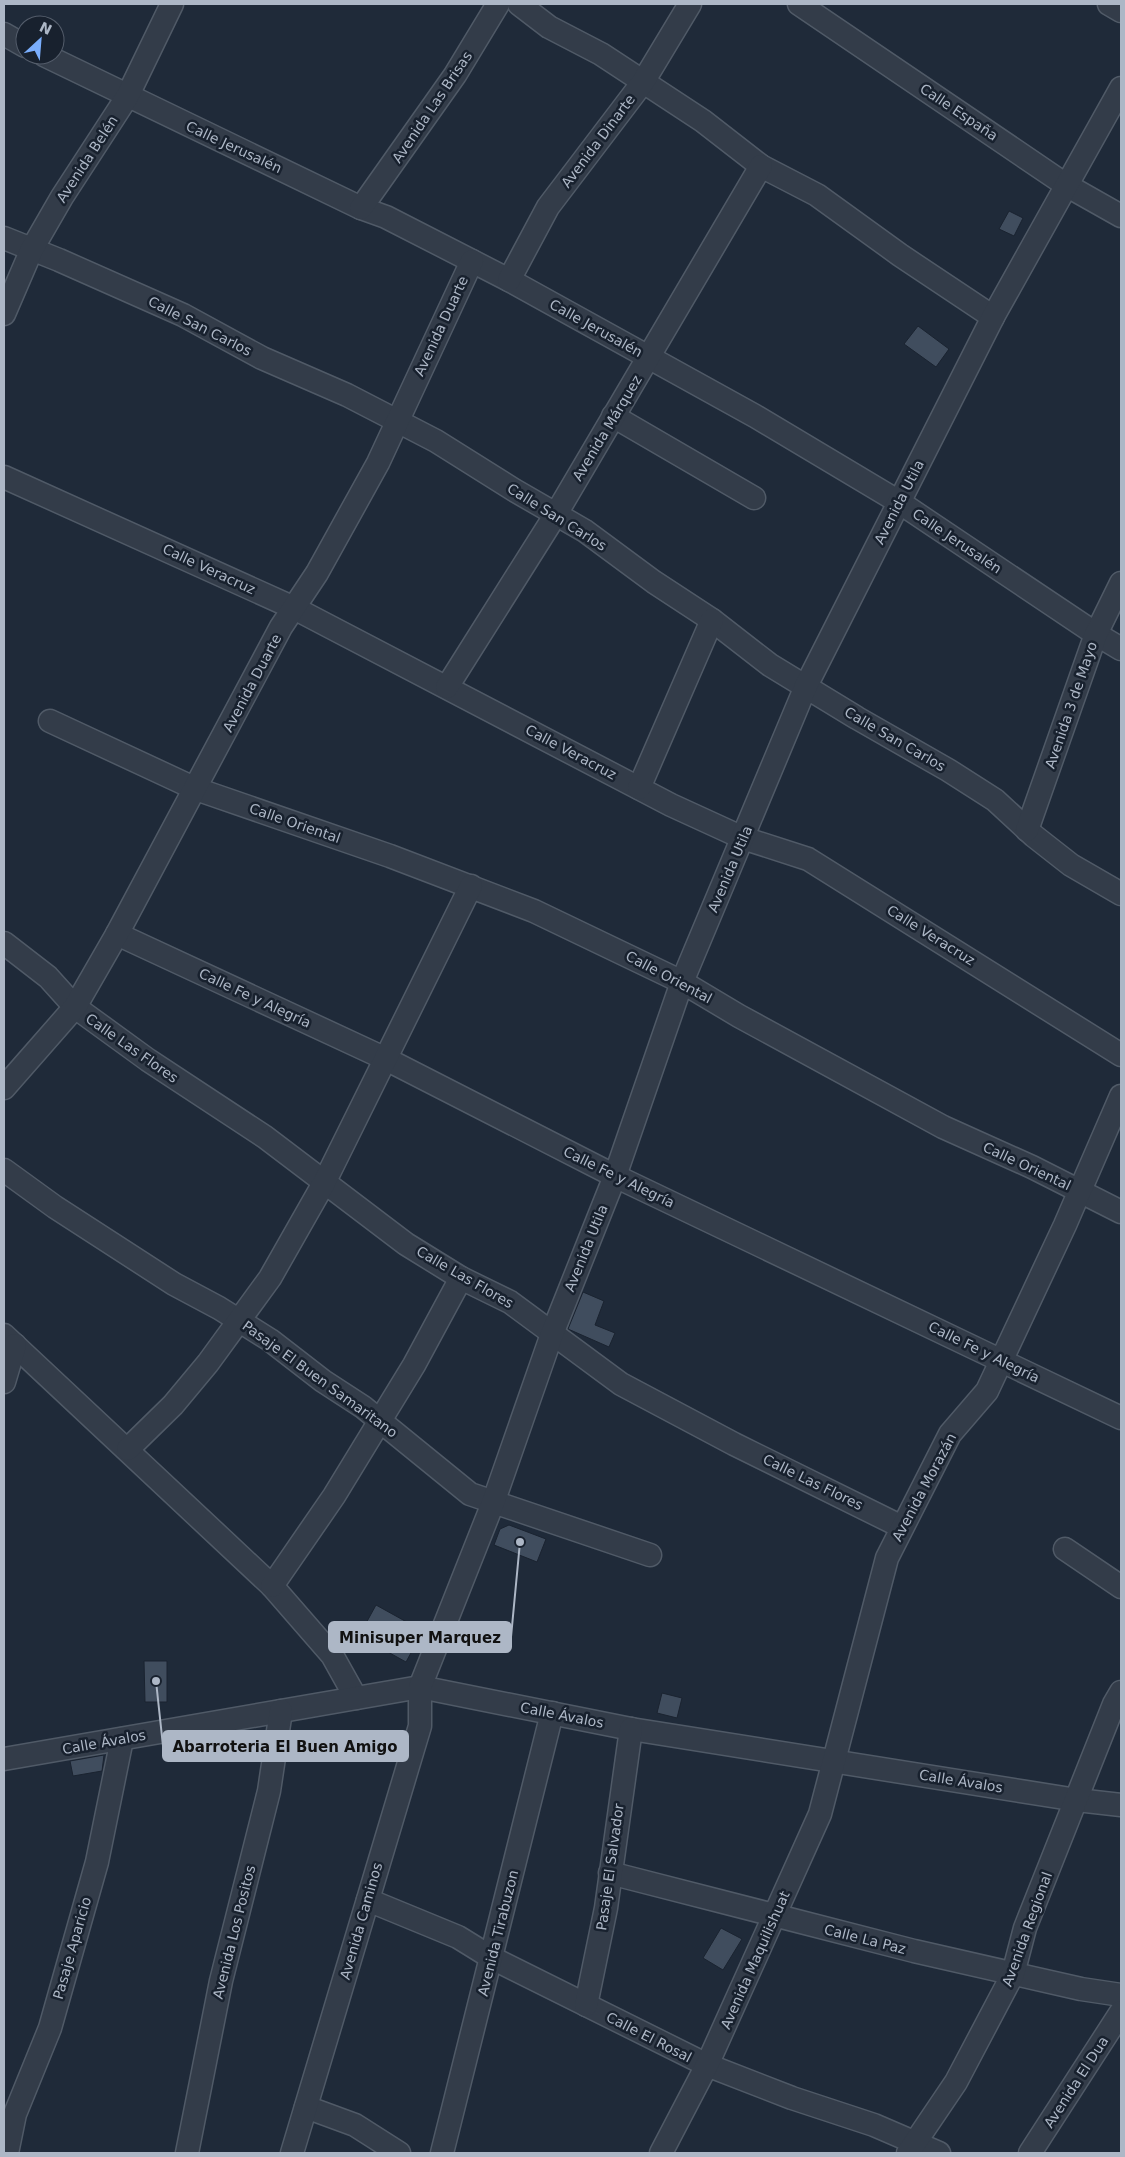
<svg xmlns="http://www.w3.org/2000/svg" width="1125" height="2157" viewBox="0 0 1125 2157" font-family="'DejaVu Sans',sans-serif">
	<rect width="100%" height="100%" fill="#1f2a39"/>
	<g fill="#404d5e" stroke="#1a2330">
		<path d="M1009,211L1023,218L1014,236L999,229Z"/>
		<path d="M918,326L949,349L936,367L904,344Z"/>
		<path d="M583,1292L604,1301L595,1325L615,1333L609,1347L568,1329Z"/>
		<path d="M509,1525L546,1539L537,1562L494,1545L500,1529Z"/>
		<path d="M376,1605L423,1631L406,1662L359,1636Z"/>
		<path d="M144,1661H167V1702H145Z"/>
		<path d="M662,1693L682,1698L677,1718L657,1713Z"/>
		<path d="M104,1755L102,1771L73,1776L70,1761Z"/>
		<path d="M721,1928L742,1939L723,1970L703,1958Z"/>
	</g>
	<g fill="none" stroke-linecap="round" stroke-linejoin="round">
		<defs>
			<g id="minor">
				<path d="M519,4L549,27L601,54L703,121L761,166L817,195L900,255L993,317"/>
				<path d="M799,4L1066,185L1121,216"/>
				<path d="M1109,4L1121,11"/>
				<path d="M4,34L25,46"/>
				<path d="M44,55L361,208L386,217L509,280L755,416L899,502L1096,634L1121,649"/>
				<path d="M361,208L455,75L498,4"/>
				<path d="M4,238L59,260L183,315L262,358L347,395L436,441L514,490L585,531L654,582L712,620L770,665L857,718L948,770L995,800L1034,836L1071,865L1121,894"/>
				<path d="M509,280L548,207L643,82L690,4"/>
				<path d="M4,314L32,249L62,197L127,97L172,4"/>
				<path d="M613,416L754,498"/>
				<path d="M4,477L294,608L671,805L743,838L808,859L1121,1055"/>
				<path d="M447,687L556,514L761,166"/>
				<path d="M50,721L196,789L390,856L534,911L682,982L739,1016L943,1127L1032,1167L1121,1212"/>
				<path d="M639,788L712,620"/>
				<path d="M1027,830L1096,634L1121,583"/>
				<path d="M117,934L386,1059L615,1176L1121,1418"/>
				<path d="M4,943L48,977L75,1007L148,1060L265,1137L406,1244L461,1278L510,1302L621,1384L734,1444L902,1527"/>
				<path d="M4,1088L75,1007L117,934L281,627L317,573L378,463L472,261"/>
				<path d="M4,1170L55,1207L174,1284L219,1308L270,1340L323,1381L363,1407L470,1494L650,1555"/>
				<path d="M4,1335L272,1586L332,1655L356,1698"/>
				<path d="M4,1382L15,1345"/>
				<path d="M128,1449L173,1405L208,1363L270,1278L324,1183L471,886"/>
				<path d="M1065,1549L1121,1587"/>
				<path d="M272,1586L334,1496L414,1365L461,1278"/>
				<path d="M4,1759L420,1687L631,1729L1077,1800L1121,1805"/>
				<path d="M610,1873L914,1951L1081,1989L1121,1995"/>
				<path d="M368,1900L458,1937L492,1958L707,2065L792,2098L874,2125L939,2153"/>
				<path d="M586,2005L606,1908L631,1729"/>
				<path d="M306,2107L355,2125L399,2153"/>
				<path d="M7,2153L15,2114L50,2028L97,1862L122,1739"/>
				<path d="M187,2153L221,1981L269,1791L281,1711"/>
				<path d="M292,2153L420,1726V1687L493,1503L552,1334L615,1176L682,982L806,686L993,317L1121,88"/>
				<path d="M442,2153L552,1713"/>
				<path d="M661,2153L707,2065L820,1814L887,1558L950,1434L987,1391L1065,1225L1121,1096"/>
				<path d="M908,2153L956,2082L1013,1974L1025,1928L1114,1704L1121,1692"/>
				<path d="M1030,2153L1121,2012"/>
			</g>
		</defs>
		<use href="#minor" stroke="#505a67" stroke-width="25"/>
		<use href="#minor" stroke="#333c49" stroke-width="22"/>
	</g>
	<g text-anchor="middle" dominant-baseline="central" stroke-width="5" stroke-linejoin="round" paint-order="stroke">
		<g font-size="14" fill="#adb7c6" stroke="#18212e">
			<text transform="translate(432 107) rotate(-56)">Avenida Las Brisas</text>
			<text transform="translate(959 112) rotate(34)">Calle España</text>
			<text transform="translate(598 141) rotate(-53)">Avenida Dinarte</text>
			<text transform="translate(234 147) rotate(25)">Calle Jerusalén</text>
			<text transform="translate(87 159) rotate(-57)">Avenida Belén</text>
			<text transform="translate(200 326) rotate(27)">Calle San Carlos</text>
			<text transform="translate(441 326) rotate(-65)">Avenida Duarte</text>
			<text transform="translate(596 328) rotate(29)">Calle Jerusalén</text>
			<text transform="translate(607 428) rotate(-59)">Avenida Márquez</text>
			<text transform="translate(899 502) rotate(-63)">Avenida Utila</text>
			<text transform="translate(557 517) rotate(32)">Calle San Carlos</text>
			<text transform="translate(957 541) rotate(34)">Calle Jerusalén</text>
			<text transform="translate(209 569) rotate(25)">Calle Veracruz</text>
			<text transform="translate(252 683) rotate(-62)">Avenida Duarte</text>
			<text transform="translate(1071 705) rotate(-71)">Avenida 3 de Mayo</text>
			<text transform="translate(895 739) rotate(30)">Calle San Carlos</text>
			<text transform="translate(571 752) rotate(28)">Calle Veracruz</text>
			<text transform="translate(295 823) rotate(19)">Calle Oriental</text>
			<text transform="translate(730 869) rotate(-67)">Avenida Utila</text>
			<text transform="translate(931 935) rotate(32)">Calle Veracruz</text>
			<text transform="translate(669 977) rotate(28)">Calle Oriental</text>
			<text transform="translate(255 998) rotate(25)">Calle Fe y Alegría</text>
			<text transform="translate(132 1048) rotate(35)">Calle Las Flores</text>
			<text transform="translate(1027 1166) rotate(25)">Calle Oriental</text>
			<text transform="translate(619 1177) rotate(26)">Calle Fe y Alegría</text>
			<text transform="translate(586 1248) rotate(-68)">Avenida Utila</text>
			<text transform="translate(465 1277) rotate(30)">Calle Las Flores</text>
			<text transform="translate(984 1352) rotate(26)">Calle Fe y Alegría</text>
			<text transform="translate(320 1379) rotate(36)">Pasaje El Buen Samaritano</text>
			<text transform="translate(813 1482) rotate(26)">Calle Las Flores</text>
			<text transform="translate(924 1487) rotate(-62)">Avenida Morazán</text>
			<text transform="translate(562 1715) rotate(11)">Calle Ávalos</text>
			<text transform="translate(104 1742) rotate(-10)">Calle Ávalos</text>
			<text transform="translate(961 1781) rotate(9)">Calle Ávalos</text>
			<text transform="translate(610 1867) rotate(-82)">Pasaje El Salvador</text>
			<text transform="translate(361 1921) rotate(-74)">Avenida Caminos</text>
			<text transform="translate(1027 1929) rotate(-70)">Avenida Regional</text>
			<text transform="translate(234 1932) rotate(-76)">Avenida Los Positos</text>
			<text transform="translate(498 1933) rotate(-76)">Avenida Tirabuzon</text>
			<text transform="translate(865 1939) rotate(14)">Calle La Paz</text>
			<text transform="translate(72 1948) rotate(-74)">Pasaje Aparicio</text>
			<text transform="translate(755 1960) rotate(-66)">Avenida Maquilishuat</text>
			<text transform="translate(649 2037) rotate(27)">Calle El Rosal</text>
			<text transform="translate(1076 2082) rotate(-57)">Avenida El Dua</text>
		</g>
	</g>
	<path fill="none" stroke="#adb7c6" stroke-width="2" d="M520 1542L511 1637M156 1681L163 1746"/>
	<g fill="#adb7c6" stroke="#18212e" stroke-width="2">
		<circle cx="520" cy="1542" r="5"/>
		<circle cx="156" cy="1681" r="5"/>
	</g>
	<g fill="#adb7c6" stroke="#adb7c6" stroke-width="2">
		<rect x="329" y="1622" width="182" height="30" rx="5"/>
		<rect x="163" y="1731" width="245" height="30" rx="5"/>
	</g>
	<g font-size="15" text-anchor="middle" font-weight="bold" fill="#111">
		<text x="420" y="1643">Minisuper Marquez</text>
		<text x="285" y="1752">Abarroteria El Buen Amigo</text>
	</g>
	<rect width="1125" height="2157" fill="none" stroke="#adb7c6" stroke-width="10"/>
	<g transform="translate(40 40) rotate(26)"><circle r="24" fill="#18212e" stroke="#545d6b"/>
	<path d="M0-4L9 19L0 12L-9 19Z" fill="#7aaefd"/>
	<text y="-8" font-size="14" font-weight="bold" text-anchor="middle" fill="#adb7c6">N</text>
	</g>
</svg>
